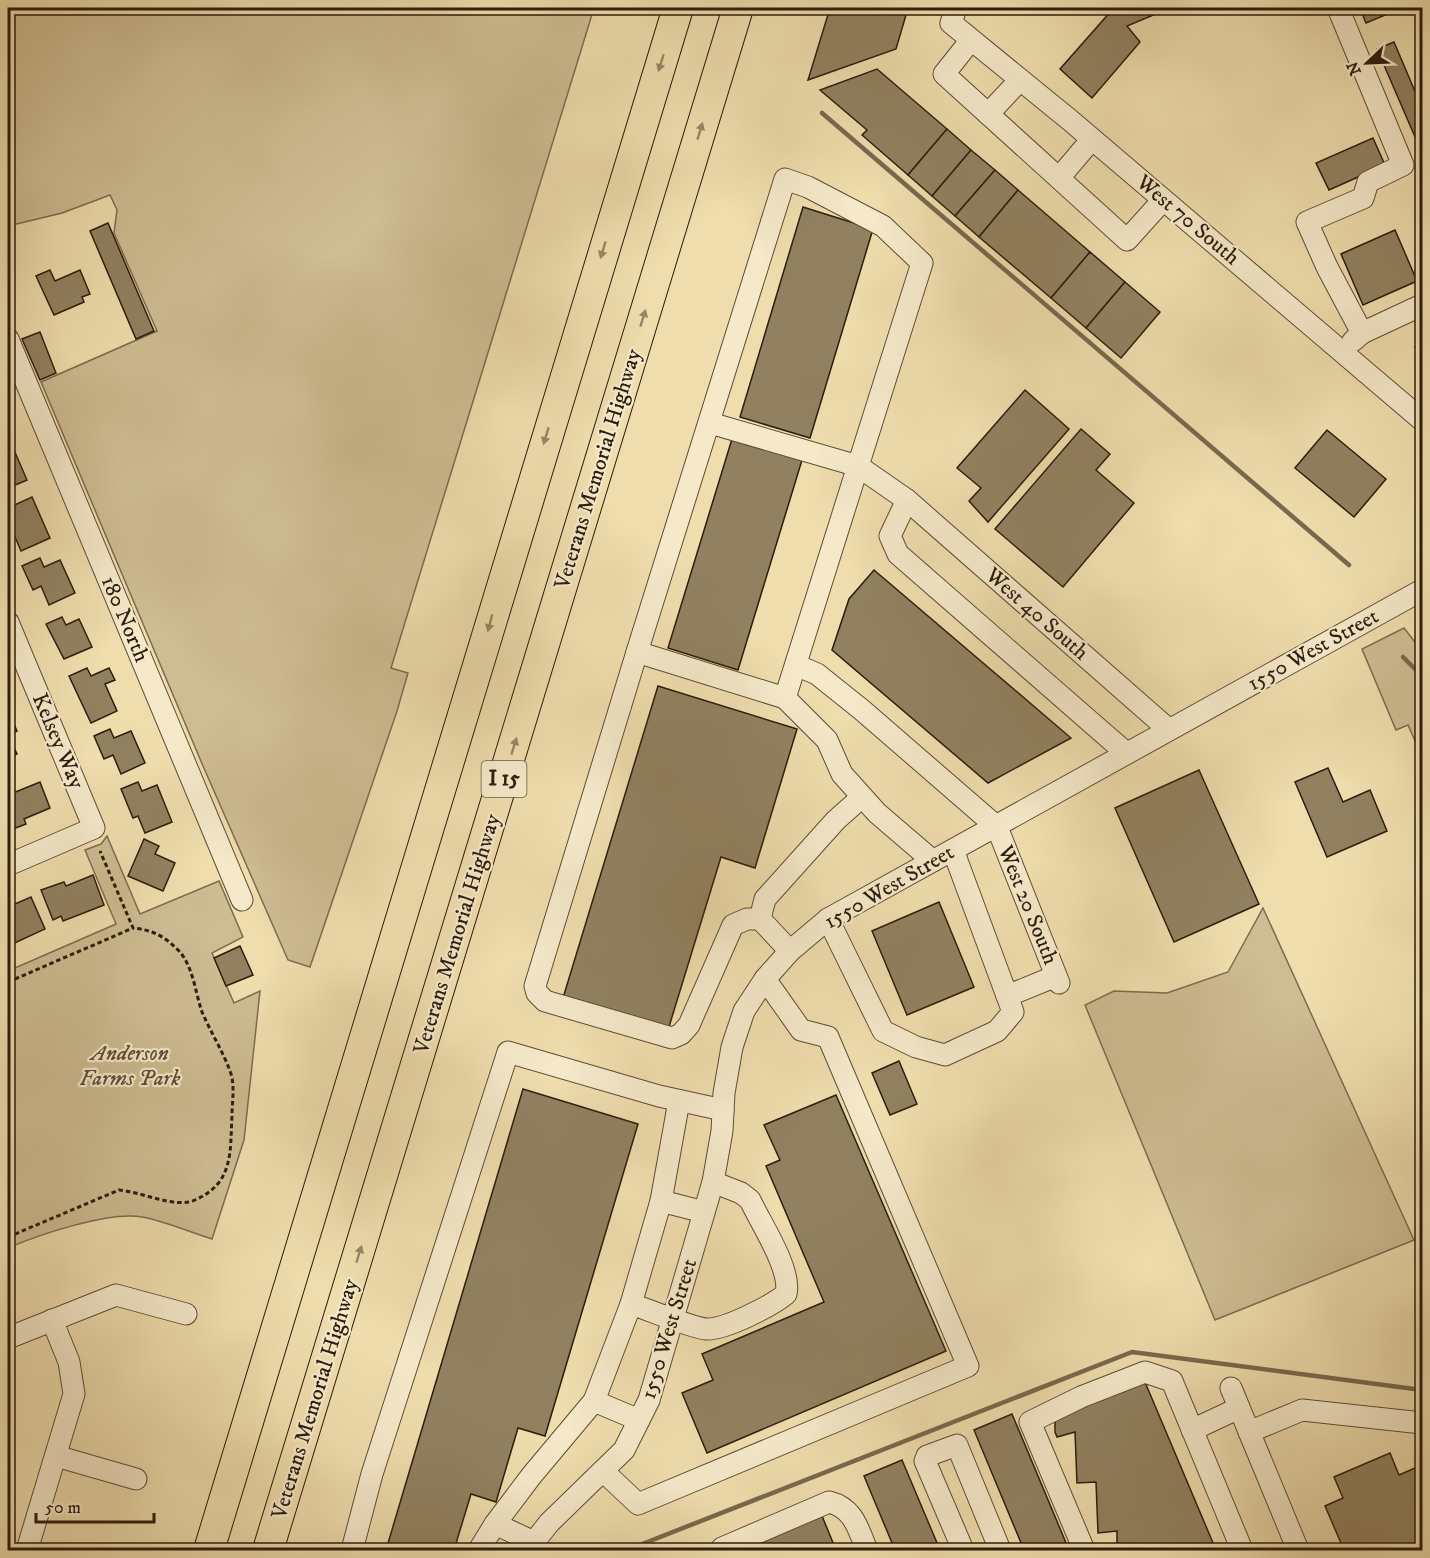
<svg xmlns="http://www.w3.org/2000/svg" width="1430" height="1558" viewBox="0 0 1430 1558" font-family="'IM FELL DW Pica',serif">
	<rect width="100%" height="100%" fill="#efddad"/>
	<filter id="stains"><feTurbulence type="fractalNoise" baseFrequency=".00333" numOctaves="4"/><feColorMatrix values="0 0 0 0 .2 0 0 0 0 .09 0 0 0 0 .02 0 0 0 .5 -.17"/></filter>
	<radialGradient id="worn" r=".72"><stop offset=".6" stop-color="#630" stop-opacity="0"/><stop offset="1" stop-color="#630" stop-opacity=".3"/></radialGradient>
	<g fill="#cebc92" stroke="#7c6c50" stroke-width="1.5">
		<path d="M8,8H594L391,668L408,673L397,711L310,967L288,960L203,766L41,382L157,331L114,233L117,210L110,195L62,213L8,226Z"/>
		<path d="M1404,628L1422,651V757L1408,725L1396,730L1362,649Z"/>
		<path d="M107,836L140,914L219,881L243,937L212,953L234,1003L260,991L244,1140L212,1239C189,1232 165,1221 142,1217C109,1211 38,1235 8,1248V971L116,924L85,850L101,844Z"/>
		<path d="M1263,908L1414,1240L1215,1320L1085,1005L1114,991L1167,993L1228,972Z"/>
	</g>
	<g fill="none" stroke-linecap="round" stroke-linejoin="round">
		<g stroke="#78694d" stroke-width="4.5">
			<path d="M822,113L1349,565"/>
			<path d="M1403,657L1422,676"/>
			<path d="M627,1550L1132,1352L1422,1390"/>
		</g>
	</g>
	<g fill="#918160" stroke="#2b1d0d" stroke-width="1.5">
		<path d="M830,8H908L896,49L808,80Z"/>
		<path d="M1117,8H1170L1127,26L1140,42L1092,98L1060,69L1112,10Z"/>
		<path d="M1360,8H1393L1395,11L1366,23Z"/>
		<path d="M1394,42L1422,108V153L1377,49Z"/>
		<path d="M877,69L947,129L908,175L862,135L867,130L820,90Z"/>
		<path d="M947,129L971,150L932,196L908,175Z"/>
		<path d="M1373,138L1385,165L1329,190L1316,163Z"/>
		<path d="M971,150L995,170L955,216L932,196Z"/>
		<path d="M995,170L1018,190L979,237L955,216Z"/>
		<path d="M1018,190L1090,252L1051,298L979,237Z"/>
		<path d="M803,207L873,229L810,438L740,417Z"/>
		<path d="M108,223L154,331L136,339L90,231Z"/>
		<path d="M1395,230L1417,281L1363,305L1341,254Z"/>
		<path d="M1090,252L1125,282L1086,328L1051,298Z"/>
		<path d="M50,270L55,281L80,270L90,294L82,297L84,302L54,315L36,276Z"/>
		<path d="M1125,282L1160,312L1121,358L1086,328Z"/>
		<path d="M40,332L56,373L40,380L22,339Z"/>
		<path d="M1422,344V362L1415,347Z"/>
		<path d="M1025,390L1069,429L988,522L969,501L981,488L957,468Z"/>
		<path d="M1081,429L1110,454L1096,470L1134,503L1063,587L995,529Z"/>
		<path d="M1327,430L1386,479L1354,517L1295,468Z"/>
		<path d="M732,439L802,460L738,670L668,648Z"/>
		<path d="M11,443L27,480L8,488V445Z"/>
		<path d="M32,497L50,538L21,551L10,525L8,526V508Z"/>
		<path d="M40,558L44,567L60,560L75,593L49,605L41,586L33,590L22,566Z"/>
		<path d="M874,570L1071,738L988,783L832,650L849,599Z"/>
		<path d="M62,617L66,625L79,619L92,647L64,659L46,624Z"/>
		<path d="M87,668L91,676L109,668L115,680L105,684L117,711L91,723L69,676Z"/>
		<path d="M658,686L797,729L755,868L721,857L668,1030L563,998Z"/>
		<path d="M8,710L17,731L8,735L17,754L8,758Z"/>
		<path d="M110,729L114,738L131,731L145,763L121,774L113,755L104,759L94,736Z"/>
		<path d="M1328,768L1343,802L1370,790L1387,831L1327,857L1295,782Z"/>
		<path d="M1199,770L1259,904L1174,942L1115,808Z"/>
		<path d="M40,782L50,808L24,819L26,824L8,831V795Z"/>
		<path d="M138,782L142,791L157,785L172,822L145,833L138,816L133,818L121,789Z"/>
		<path d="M144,839L159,846L155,854L175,863L163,891L128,876Z"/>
		<path d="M93,875L104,905L63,921L61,916L53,920L41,890L64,882L66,886Z"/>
		<path d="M31,897L45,929L8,946V907Z"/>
		<path d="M939,902L974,987L907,1015L872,931Z"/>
		<path d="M240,946L253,975L226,986L214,958Z"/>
		<path d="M899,1061L917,1104L890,1115L872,1073Z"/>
		<path d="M523,1089L638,1124L545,1436L518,1428L496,1502L471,1494L454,1550H386Z"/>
		<path d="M836,1095L946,1351L707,1453L682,1393L713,1380L702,1354L824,1302L766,1166L780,1160L764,1125Z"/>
		<path d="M1142,1375L1216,1550H1117V1531L1098,1533L1096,1482L1077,1483L1075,1432L1057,1437L1055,1432V1412Z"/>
		<path d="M1012,1414L1069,1550H1024L974,1430Z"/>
		<path d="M1390,1453L1399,1475L1422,1465V1545L1414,1548L1415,1550H1344L1325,1506L1343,1498L1334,1477Z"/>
		<path d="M902,1460L940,1550H895L864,1476Z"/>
		<path d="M820,1511L836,1550H738Z"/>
	</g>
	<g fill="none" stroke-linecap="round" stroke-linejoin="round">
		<defs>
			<g id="minor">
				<path d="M956,8L951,23L1071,121L1422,420"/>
				<path d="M1338,8L1403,165L1368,182L1363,198L1307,222L1327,267L1362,333"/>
				<path d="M971,40L944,74L1127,240L1163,200"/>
				<path d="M988,114L1020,80"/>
				<path d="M1059,178L1092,139"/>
				<path d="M8,339L242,900"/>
				<path d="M1353,341L1362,333L1422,305"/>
				<path d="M710,423L858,466L922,263L883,226L808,187L785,179L637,652L785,698L858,466L907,500L1168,729"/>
				<path d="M907,500L890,536L898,554L1125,752"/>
				<path d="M8,622L94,828L8,865"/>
				<path d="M637,652L535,986L537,993L545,1001L672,1038L681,1034L689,1025L733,925L747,919H760"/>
				<path d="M796,665L817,674L862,710L997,827L1059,983"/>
				<path d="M785,698L827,740L842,774L877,813L933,861"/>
				<path d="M828,919L883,1031L916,1047L945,1055L997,1031L1013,1012L953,850"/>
				<path d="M790,951L760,919L765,899L836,820L862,797"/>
				<path d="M1007,996L1056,976"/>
				<path d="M661,1201L679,1101"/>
				<path d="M631,1304L661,1201L704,1212"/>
				<path d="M8,1338L116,1295L186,1314"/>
				<path d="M1231,1388L1298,1550"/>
				<path d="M594,1401L631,1304C647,1309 692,1328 706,1329C725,1330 771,1306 786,1294C792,1270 761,1224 750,1200L741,1193L713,1182"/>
				<path d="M1192,1430L1239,1408"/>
				<path d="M1249,1432L1302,1410L1422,1423"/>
				<path d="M56,1456L136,1479"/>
				<path d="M603,1471L638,1504L968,1366L828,1037L801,1030L765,979"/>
				<path d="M495,1524L532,1475L594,1401L639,1420"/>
				<path d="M27,1550L74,1394L69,1362L52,1320"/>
				<path d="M352,1550L372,1474L508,1052L659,1096L723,1110"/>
				<path d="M479,1550L495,1524L534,1542"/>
				<path d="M528,1550L549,1523L624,1450L649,1400L713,1182L722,1131L724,1093L732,1047L744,1011L765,979L790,951L828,919L1422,590"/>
				<path d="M723,1550L722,1548L829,1502C854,1508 858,1529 867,1550"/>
				<path d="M963,1550L925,1461L927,1456L957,1445L1000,1550"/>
				<path d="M1084,1550L1030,1422L1081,1397L1145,1372L1172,1381L1242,1550"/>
			</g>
			<g id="highway">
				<path d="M209,1550L678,8"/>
				<path d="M268,1550L738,8"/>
			</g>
		</defs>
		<use href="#minor" stroke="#5c4d35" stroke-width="23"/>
		<use href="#highway" stroke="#2b1d0d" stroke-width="32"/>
		<g stroke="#2b1d0d" stroke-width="3" stroke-dasharray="4.5 3" stroke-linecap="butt">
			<path d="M8,982L133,928L100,851"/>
			<path d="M8,1237L119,1190C143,1192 175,1209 195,1200C234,1183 230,1152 232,1115C232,1101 235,1088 231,1074C224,1053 211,1033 202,1012C195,992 193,964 177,949C163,935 151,930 133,928"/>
		</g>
		<use href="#minor" stroke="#f5e9ca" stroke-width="21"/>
		<use href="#highway" stroke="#efddad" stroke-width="30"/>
	</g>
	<defs><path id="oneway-solid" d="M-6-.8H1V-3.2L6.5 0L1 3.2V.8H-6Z" transform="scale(1.5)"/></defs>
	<g fill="#978765">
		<use href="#oneway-solid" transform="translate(661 63) rotate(107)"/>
		<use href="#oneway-solid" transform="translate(700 131) rotate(-73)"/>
		<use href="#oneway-solid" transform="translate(603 250) rotate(107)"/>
		<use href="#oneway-solid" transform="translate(643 318) rotate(-73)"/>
		<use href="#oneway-solid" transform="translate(546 436) rotate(107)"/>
		<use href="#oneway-solid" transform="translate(490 623) rotate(105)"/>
		<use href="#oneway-solid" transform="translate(514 746) rotate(-73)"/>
		<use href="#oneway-solid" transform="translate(359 1254) rotate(-73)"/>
	</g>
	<g text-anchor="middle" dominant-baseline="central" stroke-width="4.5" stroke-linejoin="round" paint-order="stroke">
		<rect fill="#f5e9ca" stroke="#685a46" stroke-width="1.5" x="481.5" y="761" width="45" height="36" rx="4.5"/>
		<g font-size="21" font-weight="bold" fill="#2b1d0d">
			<text x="504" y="779">I 15</text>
		</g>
		<g font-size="22" fill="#2b1d0d" stroke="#f5e9ca">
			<text transform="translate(1188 220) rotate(40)">West 70 South</text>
			<text transform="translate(598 469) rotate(-73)">Veterans Memorial Highway</text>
			<text transform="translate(1037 614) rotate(41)">West 40 South</text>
			<text transform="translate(125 619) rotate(67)">180 North</text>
			<text transform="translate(1313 650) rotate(-29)">1550 West Street</text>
			<text transform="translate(58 741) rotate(67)">Kelsey Way</text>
			<text transform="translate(889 887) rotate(-30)">1550 West Street</text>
			<text transform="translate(1028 905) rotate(68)">West 20 South</text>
			<text transform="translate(457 934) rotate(-73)">Veterans Memorial Highway</text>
			<text transform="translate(669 1329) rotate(-73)">1550 West Street</text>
			<text transform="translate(315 1399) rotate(-73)">Veterans Memorial Highway</text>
		</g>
		<g font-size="22" font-style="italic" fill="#5c4d35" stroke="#f5e9ca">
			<text x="130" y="1053">Anderson<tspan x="130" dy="25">Farms Park</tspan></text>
		</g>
	</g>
	<rect width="1430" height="1558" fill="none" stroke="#efddad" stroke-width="30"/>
	<rect x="9" y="9" width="1412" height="1540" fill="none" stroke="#2b1d0d" stroke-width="3"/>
	<rect x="15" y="15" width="1400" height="1528" fill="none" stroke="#2b1d0d" stroke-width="1.5"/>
	<g transform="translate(1367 63) rotate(247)" stroke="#f5e9ca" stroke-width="4.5" paint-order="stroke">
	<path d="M0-4.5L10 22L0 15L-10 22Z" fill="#2b1d0d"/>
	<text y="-9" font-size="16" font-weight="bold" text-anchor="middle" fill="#2b1d0d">N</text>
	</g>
	<path d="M36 1513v9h118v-9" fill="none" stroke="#2b1d0d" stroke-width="3"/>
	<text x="45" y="1513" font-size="18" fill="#2b1d0d" stroke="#f5e9ca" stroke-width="4.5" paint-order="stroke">50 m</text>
	<rect width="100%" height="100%" filter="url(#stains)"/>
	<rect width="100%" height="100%" fill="url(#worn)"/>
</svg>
